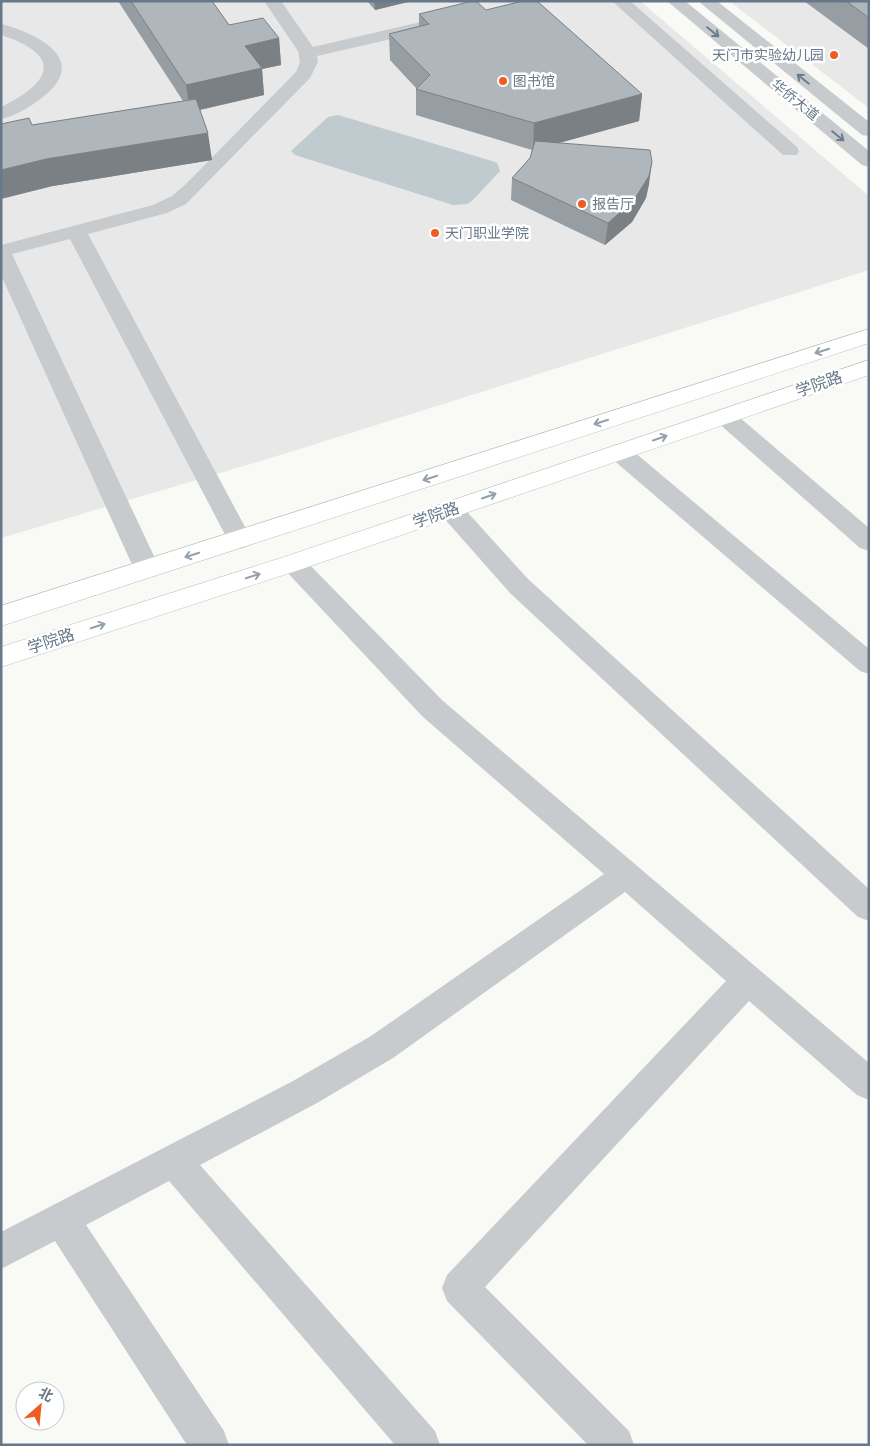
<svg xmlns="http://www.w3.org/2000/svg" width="870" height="1446" viewBox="0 0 870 1446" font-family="'Fira Sans','Noto Sans SC',sans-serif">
	<rect width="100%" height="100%" fill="#f9f9f6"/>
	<g fill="#e7e8e7">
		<path d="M1,1H640L869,196V270L287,453L1,538Z"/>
		<path d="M729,1H869V108Z"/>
	</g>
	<path fill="#c0cbd0" d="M338,115L492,161L497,163L500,171L472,201L467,204L453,205L295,155L291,151L328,117Z"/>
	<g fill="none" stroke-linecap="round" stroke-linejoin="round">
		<defs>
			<g id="major">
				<path d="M869,329V343L1,626V606Z"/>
				<path d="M869,360V375L302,569L1,667V647L284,557Z"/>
			</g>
		</defs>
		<use href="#major" stroke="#babec2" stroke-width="1"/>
		<g fill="#c7cbce" fill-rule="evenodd">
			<path d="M264,1H281L313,47L425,21L431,22L433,26L431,30L317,56L318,62L310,78L186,204L167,213L88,234L252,540L249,546L240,549L231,546L70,239L12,254L160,569L156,576L147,578L138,576L134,569L1,275V245L153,205L172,196L186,184L296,72L300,62L298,51Z"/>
			<path d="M612,1H630L797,147L799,151L797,155H783Z"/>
			<path d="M667,1H685L869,151V167L862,165Z"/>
			<path d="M698,1H717L869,122V136L862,135Z"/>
			<path d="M1,24C40,34 93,62 39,100C28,108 15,116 1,119V107C53,82 63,55 1,35Z"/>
			<path d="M724,408L732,411L869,528V551L860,548L716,421L713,416L716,411Z"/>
			<path d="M619,444L627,446L869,649V674L860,671L611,458L607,452L611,446Z"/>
			<path d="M451,501L460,504L528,579L869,889V921L858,917L510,593L442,516L439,510L442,504Z"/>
			<path d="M293,554L302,557L443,701L869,1063V1100L857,1095L749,1001L485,1287L629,1431L634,1445H588L447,1301L442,1288L447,1275L726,981L625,892L393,1058L317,1103L200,1165L435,1431L440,1445H395L169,1181L86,1225L224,1431L229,1445H187L55,1241L1,1269V1232L293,1081L371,1036L604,874L423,717L284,569L280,563L284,557Z"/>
		</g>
		<use href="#major" fill="#fff" fill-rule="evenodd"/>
	</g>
	<g fill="#969da3">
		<path d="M118,1H212L229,25L279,38L281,65L262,69L264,95L200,110L212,160L53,186L32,125L183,101Z"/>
		<path d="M367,1H412L375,10Z"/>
		<path d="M804,1H869V49Z"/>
		<path d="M486,10L642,94L639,121L559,143L649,184L646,198L632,222L605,245L511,200L512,178L530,158L532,150L416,115V88L390,60L389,34L419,26V14Z"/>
	</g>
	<g fill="#7a8084">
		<path d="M374,1H412L375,10Z"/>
		<path d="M279,38L281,65L262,69L264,95L190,112L186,85L245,46Z"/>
		<path d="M642,94L639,121L533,150L534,123Z"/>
		<path d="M208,133L212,160L53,186L1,199V170L46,159Z"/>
		<path d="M652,162L649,184L646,198L632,222L605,245L608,223Z"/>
	</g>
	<g fill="#afb7bd" stroke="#7a8084">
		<path d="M131,1H212L229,25L263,18L279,38L245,46L262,68L186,85Z"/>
		<path d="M473,1H476L486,10L523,1H537L642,94L534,123L416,89L430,75L389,34L429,24L419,14Z"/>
		<path d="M846,1H869V18Z"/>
		<path d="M196,99L208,133L46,159L1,170V124L29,118L32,125Z"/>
		<path d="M535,141L650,150L652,162L649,176L634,200L608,223L512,178L530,158Z"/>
	</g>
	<defs><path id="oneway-shaft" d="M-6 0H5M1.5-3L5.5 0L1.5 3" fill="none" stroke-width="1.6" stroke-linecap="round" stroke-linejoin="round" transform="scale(1.25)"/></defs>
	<g stroke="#6b7c8c">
		<use href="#oneway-shaft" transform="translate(713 32) rotate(39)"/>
		<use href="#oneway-shaft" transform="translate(803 79) rotate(-141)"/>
		<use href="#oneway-shaft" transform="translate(838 136) rotate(39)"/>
	</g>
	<g stroke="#94a0ac">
		<use href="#oneway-shaft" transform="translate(822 351) rotate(162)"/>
		<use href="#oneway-shaft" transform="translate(601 422) rotate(162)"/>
		<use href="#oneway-shaft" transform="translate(660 438) rotate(-19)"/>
		<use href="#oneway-shaft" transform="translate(430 478) rotate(162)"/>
		<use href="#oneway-shaft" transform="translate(489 496) rotate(-19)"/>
		<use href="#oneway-shaft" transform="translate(192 555) rotate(162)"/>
		<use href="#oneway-shaft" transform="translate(253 576) rotate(-18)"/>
		<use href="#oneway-shaft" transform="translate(98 626) rotate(-18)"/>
	</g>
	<g fill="#f05b20" stroke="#fff" stroke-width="2">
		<circle cx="834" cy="55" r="5"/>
		<circle cx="503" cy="81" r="5"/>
		<circle cx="582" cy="204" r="5"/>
		<circle cx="435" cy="233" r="5"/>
	</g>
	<g text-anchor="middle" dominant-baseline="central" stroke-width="5" stroke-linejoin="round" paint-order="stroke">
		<g font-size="14" fill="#667889" stroke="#fff" text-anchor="start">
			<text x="824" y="55" text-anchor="end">天门市实验幼儿园</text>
			<text x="513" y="81">图书馆</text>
			<text x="592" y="204">报告厅</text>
			<text x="445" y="233">天门职业学院</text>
		</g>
		<g font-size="14" fill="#667889" stroke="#fff">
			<text transform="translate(795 100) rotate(39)">华侨大道</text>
		</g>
		<g font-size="16" fill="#667889" stroke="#fff">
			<text transform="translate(819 384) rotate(-19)">学院路</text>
			<text transform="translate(436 515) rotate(-19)">学院路</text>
			<text transform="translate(51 641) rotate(-18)">学院路</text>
		</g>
	</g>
	<rect width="870" height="1446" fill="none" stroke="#667889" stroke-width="5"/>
	<g transform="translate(40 1406) rotate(27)"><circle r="24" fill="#ffffff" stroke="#c2c9d0"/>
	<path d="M0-4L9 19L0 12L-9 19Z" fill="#f05b20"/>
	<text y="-8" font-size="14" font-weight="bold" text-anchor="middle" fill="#667889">北</text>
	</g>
</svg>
